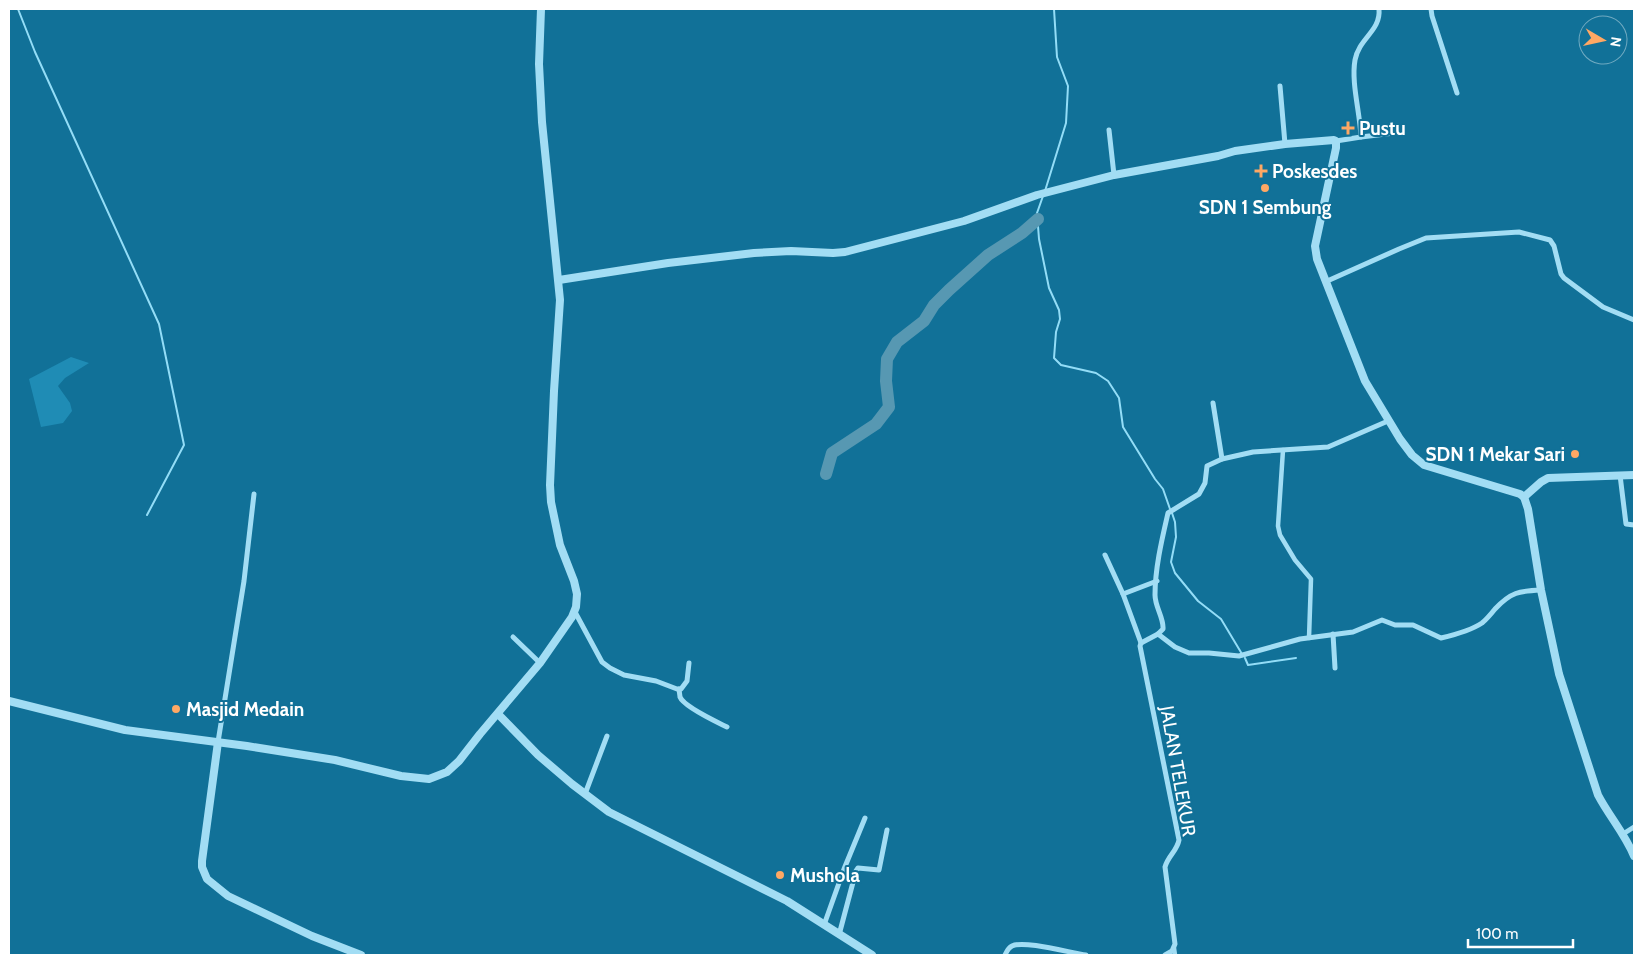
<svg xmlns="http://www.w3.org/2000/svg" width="1643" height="964" viewBox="0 0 1643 964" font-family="Cabin,sans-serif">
	<rect width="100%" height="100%" fill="#117198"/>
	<path fill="#1f8cb5" d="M71,357L89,363L65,378L58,386L70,403L72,411L63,423L41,427L29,379Z"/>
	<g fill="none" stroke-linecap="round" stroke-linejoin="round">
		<g stroke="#93ddf7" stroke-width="2">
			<path d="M18,9L35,52L159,324L184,445L147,515"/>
			<path d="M1045,191L1066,123L1068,86L1057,57L1054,9"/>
			<path d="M1043,196L1037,213L1039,239L1049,288L1059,310L1060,319L1056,332L1054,358L1061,365L1096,373L1108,381L1119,398L1123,427L1155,479L1163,489L1170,509"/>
			<path d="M1172,513L1175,522L1176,537L1171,562L1175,573L1198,601L1221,619L1242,654"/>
			<path d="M1245,658L1248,665L1296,658"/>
		</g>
		<path stroke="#5798b2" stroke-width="12" d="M826,474L832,453L876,424L889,407L886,381L887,359L897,342L924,321L934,305L949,290L988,255L1022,233L1038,219"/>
		<g stroke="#a2ddf4" stroke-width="4.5">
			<path d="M1283,450L1278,526L1280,535L1295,560L1311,579L1309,638"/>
			<path d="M1174,948L1175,955"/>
		</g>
		<g stroke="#a2ddf4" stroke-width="5">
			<path d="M1431,9L1432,16L1457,93"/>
			<path d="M1280,86L1285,144"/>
			<path d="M1109,130L1114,175"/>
			<path d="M1361,137L1394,133"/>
			<path d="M1336,141L1361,137C1360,112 1351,83 1355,60C1359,38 1381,31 1379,9"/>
			<path d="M1325,282L1399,249L1426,238L1519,232L1550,240L1554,246L1561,274L1564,278L1603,307L1634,320"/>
			<path d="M1213,403L1222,459"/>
			<path d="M1620,475L1626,524L1634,525"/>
			<path d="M1105,555L1123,594L1141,643"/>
			<path d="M1123,594L1157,581"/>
			<path d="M575,612L602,662L610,668L624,675L656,681L677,689H681L687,681L689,663"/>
			<path d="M1158,634L1175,647L1189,653H1209L1239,656L1300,639L1353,632L1382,620L1395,625H1413L1441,638C1454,635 1470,631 1482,623C1487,619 1491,614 1495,609C1511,592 1519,591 1541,590"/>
			<path d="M1333,634L1335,668"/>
			<path d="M513,637L540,663"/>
			<path d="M679,689C679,690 680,696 680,697C684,707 717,722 727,727"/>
			<path d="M218,742L244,581L254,494"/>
			<path d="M585,794L607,736"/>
			<path d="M1623,834L1634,827"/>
			<path d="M824,925L844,869L865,818"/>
			<path d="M839,935L856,871L858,868L879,870L887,830"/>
			<path d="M1005,955C1007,951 1008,948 1012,946C1024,940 1071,953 1086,955"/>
			<path d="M1165,955L1172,951L1175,944L1165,867C1168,856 1177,851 1179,840L1140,646L1141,643L1158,634L1163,629C1164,618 1155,607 1155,595C1155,568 1162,539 1168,513L1199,494L1205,483L1207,466L1222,459L1253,452L1328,447L1388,421"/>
		</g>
		<g stroke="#a2ddf4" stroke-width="8">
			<path d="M559,280L668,263L754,253L791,251L833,253L845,252L964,221L1037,195L1114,175L1218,156L1235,151L1285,144L1334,140L1336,141V148L1315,246L1317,259L1365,381L1400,439L1412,455L1424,465L1520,494L1524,497L1541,482L1548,478L1634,475"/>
			<path d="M1524,497L1528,509L1541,590L1559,674L1598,795C1609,816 1625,834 1634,856"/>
			<path d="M9,701L125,730L247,746L335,760L401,776L429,779L447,772L459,761L480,734L540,663L572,617L576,607L577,594L574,581L560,545L551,502L550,485L554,391L560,300L542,122L539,64L541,9"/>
			<path d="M498,714L538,755L572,784L609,812L787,901L872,955"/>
			<path d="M218,742L202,861V867L207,879L228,896L312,936L361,955"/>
		</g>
	</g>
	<g fill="#ffa864" stroke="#117198" stroke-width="2">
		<path d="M1345.5 120.5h5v5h5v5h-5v5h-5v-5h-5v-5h5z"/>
		<path d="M1258.5 163.5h5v5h5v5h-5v5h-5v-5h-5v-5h5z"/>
		<circle cx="1265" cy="188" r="5"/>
		<circle cx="1575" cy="454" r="5"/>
		<circle cx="176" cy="709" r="5"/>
		<circle cx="780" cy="875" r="5"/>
	</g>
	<g text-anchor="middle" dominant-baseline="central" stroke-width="4" stroke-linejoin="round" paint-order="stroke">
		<g font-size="19" font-weight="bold" fill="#fff" stroke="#117198" text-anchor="start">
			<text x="1359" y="128">Pustu</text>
			<text x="1272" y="171">Poskesdes</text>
			<text x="1265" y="207" text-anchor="middle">SDN 1 Sembung</text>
			<text x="1565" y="454" text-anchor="end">SDN 1 Mekar Sari</text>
			<text x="186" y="709">Masjid Medain</text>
			<text x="790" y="875">Mushola</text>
		</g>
		<g font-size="19" fill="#fff" stroke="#117198">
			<text transform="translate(1178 771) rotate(80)">JALAN TELEKUR</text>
		</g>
	</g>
	<rect width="1643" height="964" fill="none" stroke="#ffffff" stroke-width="20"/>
	<g transform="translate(1603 40) rotate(99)"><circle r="24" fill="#117198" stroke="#70aac1"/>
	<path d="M0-4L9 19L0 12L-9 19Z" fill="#ffa864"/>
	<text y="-8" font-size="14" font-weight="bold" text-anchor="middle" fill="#ffffff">N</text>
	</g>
	<path d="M1468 939v8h105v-8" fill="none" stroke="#ffffff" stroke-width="2.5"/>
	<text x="1476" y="939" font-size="15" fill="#ffffff" stroke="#117198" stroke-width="4" paint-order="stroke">100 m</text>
</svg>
